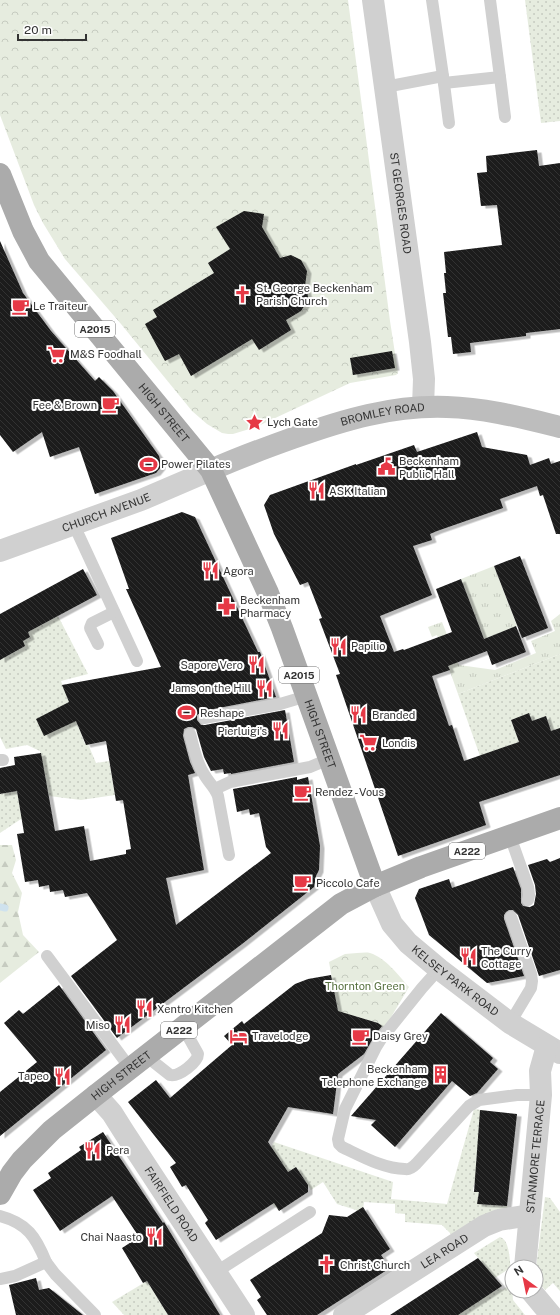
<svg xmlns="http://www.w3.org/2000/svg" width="560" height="1315" viewBox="0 0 560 1315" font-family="'Public Sans',sans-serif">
	<defs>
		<pattern id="grass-tufts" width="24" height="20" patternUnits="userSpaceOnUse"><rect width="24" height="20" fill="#e6ecdf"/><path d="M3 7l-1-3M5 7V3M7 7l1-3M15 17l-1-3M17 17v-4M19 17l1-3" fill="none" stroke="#c6cbc0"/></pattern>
		<pattern id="forest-firs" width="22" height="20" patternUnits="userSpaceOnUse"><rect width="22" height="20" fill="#e6ecdf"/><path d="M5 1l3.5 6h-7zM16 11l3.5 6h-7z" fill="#c6cbc0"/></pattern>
		<pattern id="park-crowns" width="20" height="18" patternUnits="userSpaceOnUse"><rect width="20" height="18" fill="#e6ecdf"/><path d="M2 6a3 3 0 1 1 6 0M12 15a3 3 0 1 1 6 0" fill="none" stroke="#c6cbc0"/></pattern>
		<pattern id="garden-dots" width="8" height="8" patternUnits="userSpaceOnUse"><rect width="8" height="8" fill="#e6ecdf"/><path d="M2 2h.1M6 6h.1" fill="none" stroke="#c6cbc0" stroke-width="1.8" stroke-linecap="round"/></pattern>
		<pattern id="building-back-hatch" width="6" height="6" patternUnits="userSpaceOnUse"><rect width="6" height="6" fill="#1a1a1a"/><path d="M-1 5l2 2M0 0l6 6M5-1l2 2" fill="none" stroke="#333"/></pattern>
		<filter id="shadow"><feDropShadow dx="4.5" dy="2.5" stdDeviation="0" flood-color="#0004"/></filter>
	</defs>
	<rect width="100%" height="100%" fill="#fff"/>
	<g fill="url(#grass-tufts)">
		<path d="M494,566L517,626L484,639L461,579Z"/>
		<path d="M560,614V654L458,694L437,635L432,637L428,627L442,622L459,665L495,670L536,653L531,641L555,631L551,621Z"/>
	</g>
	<path fill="url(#forest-firs)" d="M0,845H12L16,860L12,873L22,893L18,912L23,935L39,952L0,983Z"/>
	<g fill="url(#park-crowns)">
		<path d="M0,0H348L390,321L398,373L396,375L350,383L256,427L233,434H228L222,433L207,424L192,411L121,324L65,259L43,223L34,205L0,115Z"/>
		<path d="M357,953C361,953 366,952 370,953C386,958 398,975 409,987L384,1029L378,1023L347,1014L339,1017L329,962L345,954Z"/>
	</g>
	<g fill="url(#garden-dots)">
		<path d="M525,0H560V121L541,123Z"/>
		<path d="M58,616L88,674L61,681L85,744H88L96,763L109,761L115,795L81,800L49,796L40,751L27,745L6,749L0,737V660L25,646L23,641L30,637L28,632Z"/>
		<path d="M560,654V728L551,731L546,716L532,721L529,714L511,720L519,742L480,756L458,694Z"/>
		<path d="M17,791L21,815L30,813L0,833V794Z"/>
		<path d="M474,1109L488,1111C486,1126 480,1139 477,1153C475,1163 478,1175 480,1184H474L473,1191L479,1192L478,1204L507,1206L508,1210L454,1237L442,1225L405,1222V1214L395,1213V1204L364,1202L362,1218L356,1210L337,1204L323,1182L311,1190L296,1167L264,1187L279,1211L251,1183L274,1142L393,1182L391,1199L447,1204Z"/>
		<path d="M545,1197L550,1198L560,1212V1291L553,1283L545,1290L536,1279V1268Z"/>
		<path d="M500,1237C511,1240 510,1267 511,1277L507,1270L495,1278L474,1253Z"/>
		<path d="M147,1281L168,1315H124L112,1302Z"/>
		<path d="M512,1284L513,1300L525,1315H446L486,1286L491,1293L500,1288L502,1290Z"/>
	</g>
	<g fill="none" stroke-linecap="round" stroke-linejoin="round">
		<path stroke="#cfe2ee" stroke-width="7" d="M0,907L5,908"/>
	</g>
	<g fill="url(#building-back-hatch)" filter="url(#shadow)">
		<path d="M537,150L539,166L560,163V329L526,333V336L470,343L471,352L453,354L451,337H448L443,293H446L444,273H446L444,252L502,245L497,205L481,206L477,173L487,172L486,156Z"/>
		<path d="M244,211L264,214L262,227L280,258L291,255L301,260L307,271L305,286L308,296L307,302L301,311L286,320L291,330L259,350L252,339L191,376L179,354L165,361L145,324L157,317L153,310L214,273L208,263L230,249L216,227Z"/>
		<path d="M0,241L23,293L51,331L95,381L99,377L113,391L159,456L160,460L161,467L156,473L95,494L79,447L50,457L42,432L13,452L0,435Z"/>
		<path d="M392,351L395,368L353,375L350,358Z"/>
		<path d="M477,432L482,447L527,455L530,465L549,458L551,464L560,461V534H556L543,495L540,496L537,486L500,499L503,508L437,531L430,534L432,540L413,546L432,595L380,616L394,652L403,649L404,650L452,632L436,589L461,579L484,639L516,626L526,652L492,665L487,651L448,666L450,670L432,676L449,726L452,725L464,761L519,742L511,720L529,713L532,721L546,716L551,731L560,728V775L479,802L486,825L398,856L336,675L340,674L319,619L322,618L308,582L300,585L274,534L264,505L270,495L356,464V465L414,445L417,452Z"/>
		<path d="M182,512L195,517L258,652H260L276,697L203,711L197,715V720L201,725H205L285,710L294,762L231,774V773L224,774L223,769L211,771L204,757L196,729L192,727H188L184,729L183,736L190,762L195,773L188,775L204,870L166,878L176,925L271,853L266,847L259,813L250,815L249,809L237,812L233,789L297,777V780L308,777L320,846L319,870L316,876L314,887L242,944L117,1038L71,976L117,940L87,893L65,897L63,890L50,892L49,885L39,887L38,880L25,882L17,834L24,833L17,791L0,794V768L15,765L14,757L41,753L55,831L84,826L90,861L126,854V850L131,849L123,800L116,801L106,741L86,745L76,721L44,736L36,719L69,702L62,685L161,667L126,589H129L111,538Z"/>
		<path d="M520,556L548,628L522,638L494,566Z"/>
		<path d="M83,569L97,595L28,632L30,637L23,641L25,646L0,660V614Z"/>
		<path d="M560,858V970L539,976L518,915L513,910H509L506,912L504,915V919L524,976L487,983L429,935L415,898L419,889L449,879L452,888L513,867L521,889V903L523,906L530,907L534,905L536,894L535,885L528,865L547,859L550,862Z"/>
		<path d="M331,975L338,1011L378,1023L382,1026L375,1035L364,1054L338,1074L333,1114L288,1107L268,1142L288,1172L296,1167L308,1185V1192L279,1211L274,1203L216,1240L205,1223L208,1220L186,1185L182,1187L170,1167L176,1163L128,1102L156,1080L170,1098L232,1045L224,1036L242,1021L244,1024L295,984L308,979Z"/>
		<path d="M59,985L106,1050L0,1136V1092L37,1062L4,1023L19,1010L23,1014Z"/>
		<path d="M441,1013L493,1058L490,1062L498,1069L477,1093L470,1096L452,1081L395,1147L371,1125L376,1120L351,1116Z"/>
		<path d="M480,1110L517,1114L507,1206L477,1204L479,1192H474Z"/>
		<path d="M103,1132L163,1223L164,1222L220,1315H168L147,1281L143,1283L122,1248L139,1237L112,1196L60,1231L33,1190L51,1178L48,1173L81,1150L79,1147Z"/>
		<path d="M363,1207L390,1249L381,1255L390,1268L317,1315H267L257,1300L261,1297L250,1280L322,1233L329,1215L347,1217Z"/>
		<path d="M478,1258L502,1286L458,1315H390Z"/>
		<path d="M36,1278L39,1290L49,1288L83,1315H16L9,1285Z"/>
	</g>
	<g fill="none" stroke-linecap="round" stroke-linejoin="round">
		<g stroke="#d0d0d0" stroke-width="12">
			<path d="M432,0L443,76"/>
			<path d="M500,77L505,117"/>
			<path d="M444,83L500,77L490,0"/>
			<path d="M385,87L443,76L449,123"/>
			<path d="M74,525L137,661"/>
			<path d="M98,644L90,628L92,623L114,612"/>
			<path d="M204,718L280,704L307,696"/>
			<path d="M190,734C194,748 196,762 204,774C208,782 215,787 218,796L229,855"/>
			<path d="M0,760H3"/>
			<path d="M215,789L230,782L310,767L329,759"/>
			<path d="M510,836L528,887L529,895L528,900"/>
			<path d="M47,956L130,1068"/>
			<path d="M439,969L422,988L381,1039L376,1047L345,1109L338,1139L339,1144L342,1147C361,1156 384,1169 405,1169C409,1170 413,1167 416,1164L469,1106L479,1100L517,1095H541"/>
			<path d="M510,1023L531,988L532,981L531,974L511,917"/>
			<path d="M146,1056L170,1075C179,1077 198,1062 198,1054L183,1027"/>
			<path d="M0,1216C27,1223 36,1237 46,1262L15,1276L0,1279"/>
			<path d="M46,1262L55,1274L95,1315"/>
			<path d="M216,1272L310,1212"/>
		</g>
		<g stroke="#d0d0d0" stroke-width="22">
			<path id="s1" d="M373,0L420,342L424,379L423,407"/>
			<path id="s2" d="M0,551L141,500L211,470"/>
			<path id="s3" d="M375,886L392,924L408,943L439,969L510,1023L560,1053"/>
			<path id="s4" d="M96,1095L112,1113L124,1132L244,1315"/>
			<path id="s5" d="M525,1267L541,1095L540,1071L547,1046"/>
			<path d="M531,1291L551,1315"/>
			<path id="s6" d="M344,1315L484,1226L499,1220L530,1215"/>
		</g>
		<path stroke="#bdbdbd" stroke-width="22" id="s7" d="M211,470C238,458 265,448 293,438C343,420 393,405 447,407C485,408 523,418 560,427"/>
		<g stroke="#ababab" stroke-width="22">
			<path id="s8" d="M0,174L23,231L39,261L211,470L268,593L282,628L375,886"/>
			<path id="s9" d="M0,1194L12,1173L22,1160L52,1130L96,1095L341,904L375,886L421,867L560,818"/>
		</g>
	</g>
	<defs>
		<symbol id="church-bare" viewBox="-9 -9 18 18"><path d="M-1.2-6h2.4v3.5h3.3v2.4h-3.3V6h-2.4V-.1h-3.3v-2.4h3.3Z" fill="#e63946" stroke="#fff" stroke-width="2.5" paint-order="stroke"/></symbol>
		<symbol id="cafe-bare" viewBox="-9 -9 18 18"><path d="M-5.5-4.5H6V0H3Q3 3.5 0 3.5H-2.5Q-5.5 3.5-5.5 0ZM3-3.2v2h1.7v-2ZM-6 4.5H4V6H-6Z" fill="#e63946" stroke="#fff" stroke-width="2.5" paint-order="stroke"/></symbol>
		<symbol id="supermarket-bare" viewBox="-9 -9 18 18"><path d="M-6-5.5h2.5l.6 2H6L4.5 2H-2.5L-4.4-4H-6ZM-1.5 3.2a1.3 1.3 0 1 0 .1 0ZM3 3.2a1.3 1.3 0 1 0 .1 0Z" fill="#e63946" stroke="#fff" stroke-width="2.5" paint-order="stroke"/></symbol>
		<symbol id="sight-bare" viewBox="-9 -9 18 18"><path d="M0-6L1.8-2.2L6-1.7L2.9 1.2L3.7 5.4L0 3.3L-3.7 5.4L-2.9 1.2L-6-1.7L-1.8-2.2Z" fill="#e63946" stroke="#fff" stroke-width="2.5" paint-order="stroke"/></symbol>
		<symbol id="stadium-bare" viewBox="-9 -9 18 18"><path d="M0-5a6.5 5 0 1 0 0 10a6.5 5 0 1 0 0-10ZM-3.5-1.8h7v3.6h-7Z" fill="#e63946" stroke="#fff" stroke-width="2.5" paint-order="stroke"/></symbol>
		<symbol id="civic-bare" viewBox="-9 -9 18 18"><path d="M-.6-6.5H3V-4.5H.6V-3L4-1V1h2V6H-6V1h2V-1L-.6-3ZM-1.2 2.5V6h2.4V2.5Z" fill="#e63946" stroke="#fff" stroke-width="2.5" paint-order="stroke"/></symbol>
		<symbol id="restaurant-bare" viewBox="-9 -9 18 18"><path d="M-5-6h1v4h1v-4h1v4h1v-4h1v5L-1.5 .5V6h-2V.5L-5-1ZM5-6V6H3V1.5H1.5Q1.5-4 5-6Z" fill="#e63946" stroke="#fff" stroke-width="2.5" paint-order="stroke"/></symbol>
		<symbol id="pharmacy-bare" viewBox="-9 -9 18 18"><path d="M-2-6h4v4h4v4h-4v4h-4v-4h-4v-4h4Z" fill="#e63946" stroke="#fff" stroke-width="2.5" paint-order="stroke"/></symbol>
		<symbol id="hotel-bare" viewBox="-9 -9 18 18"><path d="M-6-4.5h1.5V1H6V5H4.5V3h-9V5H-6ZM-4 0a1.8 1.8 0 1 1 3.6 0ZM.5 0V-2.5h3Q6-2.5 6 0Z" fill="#e63946" stroke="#fff" stroke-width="2.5" paint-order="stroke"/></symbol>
		<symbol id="building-bare" viewBox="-9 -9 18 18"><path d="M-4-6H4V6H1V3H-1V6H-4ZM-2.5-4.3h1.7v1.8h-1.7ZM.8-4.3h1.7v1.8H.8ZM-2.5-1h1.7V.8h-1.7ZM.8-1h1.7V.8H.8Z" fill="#e63946" stroke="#fff" stroke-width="2.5" paint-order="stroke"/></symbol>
	</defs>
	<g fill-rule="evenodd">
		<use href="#church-bare" x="230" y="282" width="25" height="25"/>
		<use href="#cafe-bare" x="8" y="294" width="25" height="25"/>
		<use href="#supermarket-bare" x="44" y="342" width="25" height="25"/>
		<use href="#cafe-bare" x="98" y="392" width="25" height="25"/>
		<use href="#sight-bare" x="242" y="410" width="25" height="25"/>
		<use href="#stadium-bare" x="136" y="452" width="25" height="25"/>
		<use href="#civic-bare" x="374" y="454" width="25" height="25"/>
		<use href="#restaurant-bare" x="304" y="478" width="25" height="25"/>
		<use href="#restaurant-bare" x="198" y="558" width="25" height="25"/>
		<use href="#pharmacy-bare" x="214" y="594" width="25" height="25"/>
		<use href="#restaurant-bare" x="326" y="634" width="25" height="25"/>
		<use href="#restaurant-bare" x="244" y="652" width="25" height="25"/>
		<use href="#restaurant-bare" x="252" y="676" width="25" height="25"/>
		<use href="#stadium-bare" x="174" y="700" width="25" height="25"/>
		<use href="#restaurant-bare" x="346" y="702" width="25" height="25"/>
		<use href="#restaurant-bare" x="268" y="718" width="25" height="25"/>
		<use href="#supermarket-bare" x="356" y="730" width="25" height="25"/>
		<use href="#cafe-bare" x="290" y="780" width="25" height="25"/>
		<use href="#cafe-bare" x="290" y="870" width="25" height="25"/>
		<use href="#restaurant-bare" x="456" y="944" width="25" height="25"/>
		<use href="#restaurant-bare" x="132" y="996" width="25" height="25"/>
		<use href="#restaurant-bare" x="110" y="1012" width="25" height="25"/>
		<use href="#hotel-bare" x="226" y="1024" width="25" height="25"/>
		<use href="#cafe-bare" x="348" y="1024" width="25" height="25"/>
		<use href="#building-bare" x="428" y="1062" width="25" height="25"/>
		<use href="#restaurant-bare" x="50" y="1064" width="25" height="25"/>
		<use href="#restaurant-bare" x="80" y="1138" width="25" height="25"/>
		<use href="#restaurant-bare" x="142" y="1224" width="25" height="25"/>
		<use href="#church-bare" x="314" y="1252" width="25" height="25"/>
	</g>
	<g text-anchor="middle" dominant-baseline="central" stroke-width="4" stroke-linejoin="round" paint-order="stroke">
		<g fill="#fff" stroke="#707070" stroke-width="1">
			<rect x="75" y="321" width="40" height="16" rx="3"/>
			<rect x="279" y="667" width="40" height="16" rx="3"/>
			<rect x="449" y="843" width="36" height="16" rx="3"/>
			<rect x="161" y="1022" width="36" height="16" rx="3"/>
		</g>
		<g font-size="10" font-weight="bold" fill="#333">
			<text x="95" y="329">A2015</text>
			<text x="299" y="675">A2015</text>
			<text x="467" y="851">A222</text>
			<text x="179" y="1030">A222</text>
		</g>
		<g font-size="11" fill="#333" stroke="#fff">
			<text stroke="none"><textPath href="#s1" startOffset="205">ST GEORGES ROAD</textPath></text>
			<text stroke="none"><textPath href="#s8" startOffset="292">HIGH STREET</textPath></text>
			<text stroke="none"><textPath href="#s7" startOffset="181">BROMLEY ROAD</textPath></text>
			<text stroke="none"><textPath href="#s2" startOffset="113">CHURCH AVENUE</textPath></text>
			<text stroke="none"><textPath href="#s8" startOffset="652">HIGH STREET</textPath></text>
			<text stroke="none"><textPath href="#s3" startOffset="127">KELSEY PARK ROAD</textPath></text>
			<text stroke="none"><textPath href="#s9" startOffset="171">HIGH STREET</textPath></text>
			<text stroke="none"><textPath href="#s5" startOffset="111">STANMORE TERRACE</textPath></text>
			<text stroke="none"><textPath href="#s4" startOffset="133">FAIRFIELD ROAD</textPath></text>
			<text stroke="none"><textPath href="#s6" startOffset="119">LEA ROAD</textPath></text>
		</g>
		<g font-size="11" fill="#333" stroke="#fff" text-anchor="start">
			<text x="256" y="288">St. George Beckenham<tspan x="256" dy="13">Parish Church</tspan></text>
			<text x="33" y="306">Le Traiteur</text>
			<text x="70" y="354">M&amp;S Foodhall</text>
			<text x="97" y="405" text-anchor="end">Fee &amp; Brown</text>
			<text x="267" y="422">Lych Gate</text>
			<text x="399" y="461">Beckenham<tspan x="399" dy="13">Public Hall</tspan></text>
			<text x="161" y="464">Power Pilates</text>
			<text x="329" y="491">ASK Italian</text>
			<text x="223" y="571">Agora</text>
			<text x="240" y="600">Beckenham<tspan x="240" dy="13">Pharmacy</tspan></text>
			<text x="351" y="646">Papilio</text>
			<text x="243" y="665" text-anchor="end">Sapore Vero</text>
			<text x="251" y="688" text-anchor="end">Jams on the Hill</text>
			<text x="200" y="713">Reshape</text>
			<text x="372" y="715">Branded</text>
			<text x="267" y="731" text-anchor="end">Pierluigi's</text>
			<text x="382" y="743">Londis</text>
			<text x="315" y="792">Rendez - Vous</text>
			<text x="316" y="883">Piccolo Cafe</text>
			<text x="481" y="951">The Curry<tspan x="481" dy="13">Cottage</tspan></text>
			<text x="157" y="1009">Xentro Kitchen</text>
			<text x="110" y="1025" text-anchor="end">Miso</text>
			<text x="252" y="1036">Travelodge</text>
			<text x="373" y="1036">Daisy Grey</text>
			<text x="427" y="1069" text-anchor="end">Beckenham<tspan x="427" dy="13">Telephone Exchange</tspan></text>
			<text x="49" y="1076" text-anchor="end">Tapeo</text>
			<text x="106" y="1150">Pera</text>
			<text x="142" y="1237" text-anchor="end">Chai Naasto</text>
			<text x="340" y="1265">Christ Church</text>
		</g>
		<g font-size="11" fill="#56703f" stroke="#fff">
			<text x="365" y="986">Thornton Green</text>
		</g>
	</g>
	<g transform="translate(524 1279) rotate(327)"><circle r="19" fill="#ffffff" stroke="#adadad"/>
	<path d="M0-3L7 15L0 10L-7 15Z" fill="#e63946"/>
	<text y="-6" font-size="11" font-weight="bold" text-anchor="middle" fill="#333333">N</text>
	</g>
	<path d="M18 34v6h68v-6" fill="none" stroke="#333333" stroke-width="2"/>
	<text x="24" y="34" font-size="12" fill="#333333" stroke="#ffffff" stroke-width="3" paint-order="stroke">20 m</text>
</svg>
